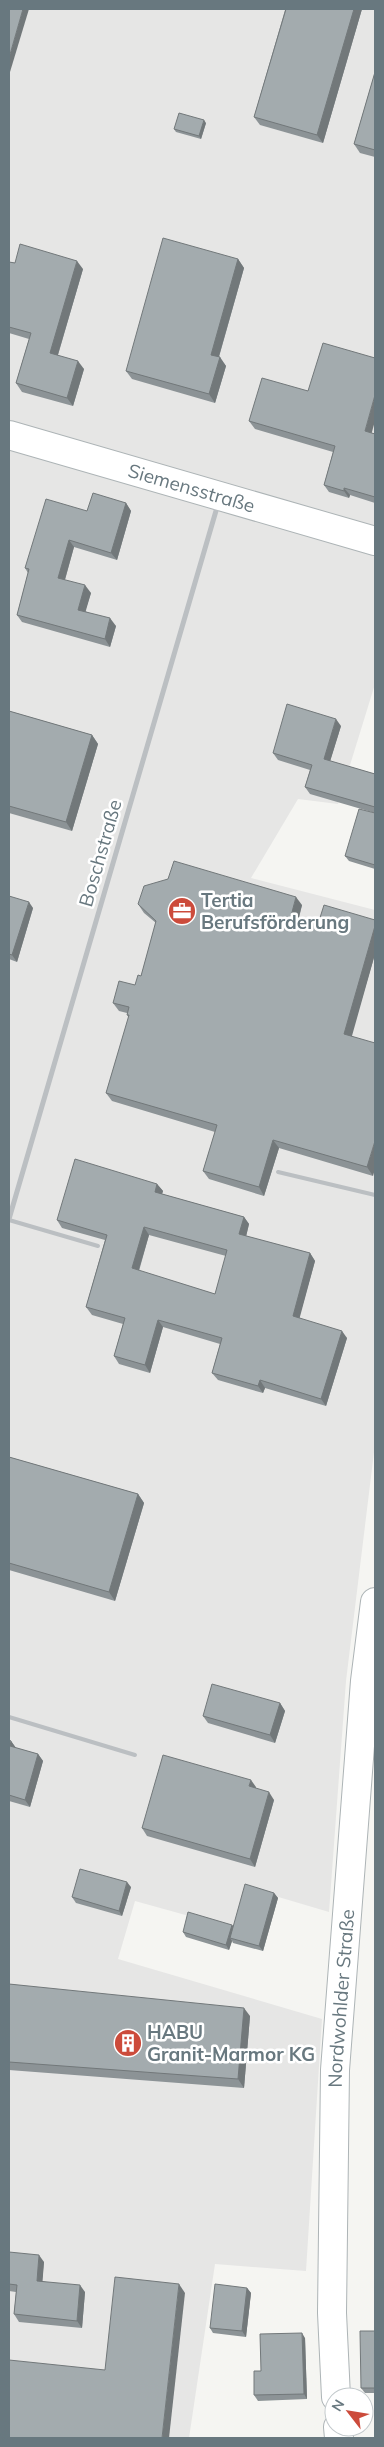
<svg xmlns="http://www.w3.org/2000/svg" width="384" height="2447" viewBox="0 0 384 2447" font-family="Mulish,sans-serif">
	<rect width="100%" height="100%" fill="#f5f5f2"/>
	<path fill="#e6e6e5" d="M9,9H375V684L338,804L298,799L251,878L375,910V1444L346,1681L329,1912L248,1888L236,1929L135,1901L118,1959L322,2019L306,2271L215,2264L189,2438H9Z"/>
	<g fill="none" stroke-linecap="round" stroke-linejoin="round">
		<defs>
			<g id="secondary">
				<path id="s1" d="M9,435L375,541"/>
				<path id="s2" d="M336,2397L332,2313L335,2070L365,1681L375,1602"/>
				<path d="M338,2427L339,2438"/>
			</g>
		</defs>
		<use href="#secondary" stroke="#adb4b6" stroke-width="30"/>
		<g stroke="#bbbfc2" stroke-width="4">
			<path d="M278,1172L375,1195"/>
			<path d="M9,1220L98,1246"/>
			<path d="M9,1717L135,1755"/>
		</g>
		<path stroke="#bbbfc2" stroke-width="5" d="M9,1219L218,504"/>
		<use href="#secondary" stroke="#fff" stroke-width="28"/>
	</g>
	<g fill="#8c9396" fill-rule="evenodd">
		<path d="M280,9H362L323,143L260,125L254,117L285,10Z"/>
		<path d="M375,72V157L360,153L354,144Z"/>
		<path d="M206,123L201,139L176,132L174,129Z"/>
		<path d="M238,259L244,268L219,357L226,366L215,403L132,379L126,371Z"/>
		<path d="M9,262L15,263L83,269L58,355L84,369L73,406L22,392L16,383L29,339L9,333Z"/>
		<path d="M249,421L372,433L375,434V503L350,495L349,498L329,492L324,485L333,452L255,429Z"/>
		<path d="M126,503L131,511L117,560L74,547L65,580L91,593L85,611L116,626L110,647L22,622L17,615L28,573L25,568L87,511Z"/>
		<path d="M9,711L92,735L98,744L72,831L9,813Z"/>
		<path d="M341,726L330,761L375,774V813L310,794L305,787L310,770L278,760L273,753Z"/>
		<path d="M375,813V869L349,861L345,856Z"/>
		<path d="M9,896L33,908L17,962L9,959Z"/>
		<path d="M138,904L302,905L299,918L318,924L375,920V954L351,1036L373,1176L279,1148L264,1196L209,1179L203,1171L215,1132L112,1101L106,1093L129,1018L127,1015V1013L119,1011L113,1003L135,985L141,976L156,923L144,913Z"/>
		<path d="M157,1184L163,1191L162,1194L244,1217L249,1224L246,1236L310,1253L315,1261L299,1318L347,1338L326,1406L265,1388L263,1393L218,1380L212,1373L220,1344L163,1327L150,1373L119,1364L114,1356L123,1324L92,1315L86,1307L105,1240L62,1228L57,1220ZM149,1235L226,1256L215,1294L139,1271Z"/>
		<path d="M9,1457L138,1494L144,1503L115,1601L9,1570Z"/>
		<path d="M280,1703L285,1711L275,1743L208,1723L203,1716Z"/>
		<path d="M9,1740L11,1741L16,1748L38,1754L43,1761L30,1807L9,1801Z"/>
		<path d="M256,1787V1788L274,1800L255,1867L147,1836L142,1828Z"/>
		<path d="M131,1887L122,1916L76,1903L72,1897Z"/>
		<path d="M274,1893L278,1898L263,1951L233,1943L232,1941L229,1950L186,1937L183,1932L232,1925L233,1926Z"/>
		<path d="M9,1984L250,2016L244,2088L9,2070Z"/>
		<path d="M9,2252L44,2262L42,2281L85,2292L82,2328L19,2322L14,2314L16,2292L9,2291Z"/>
		<path d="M247,2288L251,2293L246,2337L213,2333L210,2328Z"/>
		<path d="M375,2331V2393H365L361,2388Z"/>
		<path d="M305,2338L307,2399L258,2401L254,2395L261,2371Z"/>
	</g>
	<g fill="#72787a">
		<path d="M23,9H29L10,72L9,71V58Z"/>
		<path d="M354,9H362L323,143L317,135Z"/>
		<path d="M204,120L206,123L201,139L199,136Z"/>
		<path d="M238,259L244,268L217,363L211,355Z"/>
		<path d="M77,261L83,269L56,361L50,353Z"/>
		<path d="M220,357L226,366L215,403L209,394Z"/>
		<path d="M78,361L84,369L73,406L67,398Z"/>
		<path d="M375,395V421L370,439L365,431Z"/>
		<path d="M344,488L350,495L349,498L344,491Z"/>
		<path d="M126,503L131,511L117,560L111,553Z"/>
		<path d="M69,540L74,547L63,586L58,578Z"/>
		<path d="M85,585L91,593L84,617L78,610Z"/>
		<path d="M110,618L116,626L110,647L105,639Z"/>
		<path d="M336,719L341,726L329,765L324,759Z"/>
		<path d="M92,735L98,744L72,831L66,822Z"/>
		<path d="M296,897L302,905L297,924L291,916Z"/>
		<path d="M29,902L33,908L17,962L12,955Z"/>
		<path d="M375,926V954L350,1043L344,1034Z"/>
		<path d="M273,1140L279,1148L264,1196L259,1187Z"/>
		<path d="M375,1141V1169L373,1176L367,1167Z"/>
		<path d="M157,1184L163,1191L160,1200L155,1192Z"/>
		<path d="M244,1217L249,1224L245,1241L239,1234Z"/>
		<path d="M144,1227L149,1235L137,1276L132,1268Z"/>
		<path d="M310,1253L315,1261L298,1324L293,1316Z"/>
		<path d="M158,1320L163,1327L150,1373L145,1365Z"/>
		<path d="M342,1331L347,1338L326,1406L321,1399Z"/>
		<path d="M260,1380L265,1388L263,1393L258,1386Z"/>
		<path d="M138,1494L144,1503L115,1601L109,1592Z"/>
		<path d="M280,1703L285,1711L275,1743L270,1735Z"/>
		<path d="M11,1741L16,1748L10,1746Z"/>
		<path d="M38,1754L43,1761L30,1807L25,1800Z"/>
		<path d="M251,1780L256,1787L254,1794L249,1786Z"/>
		<path d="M269,1792L274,1800L255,1867L250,1859Z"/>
		<path d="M127,1882L131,1887L122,1916L119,1911Z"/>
		<path d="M274,1893L278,1898L263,1951L259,1946Z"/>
		<path d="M232,1925L236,1930L230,1938L232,1941L229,1950L226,1945Z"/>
		<path d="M244,2008L250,2016L244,2088L238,2079Z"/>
		<path d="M39,2255L44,2262L42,2288L37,2281Z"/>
		<path d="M179,2284L185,2293L169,2438H162Z"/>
		<path d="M80,2285L85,2292L82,2328L77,2321Z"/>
		<path d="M247,2288L251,2293L246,2337L242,2331Z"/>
		<path d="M302,2333L305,2338L307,2399L304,2394Z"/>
	</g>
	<g fill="#a3abae" stroke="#72787a" fill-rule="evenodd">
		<path d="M9,9H23L9,58Z"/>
		<path d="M286,9H354L317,135L254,117Z"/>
		<path d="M375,72V150L354,144Z"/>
		<path d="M179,113L204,120L199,136L174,129Z"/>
		<path d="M163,238L238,259L211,355L220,357L209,394L126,371Z"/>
		<path d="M20,244L77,261L50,353L78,361L67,398L16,383L31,333L9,327V262L15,263Z"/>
		<path d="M323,343L375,358V395L365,431L375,434V497L344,488V491L324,485L335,446L249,421L262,378L308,391Z"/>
		<path d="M93,493L126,503L111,553L69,540L58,578L85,585L78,610L110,618L105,639L17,615L29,569L25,568L46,499L87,511Z"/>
		<path d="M287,704L336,719L324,759L375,774V807L305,787L312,765L273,753Z"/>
		<path d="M9,711L92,735L66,822L9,806Z"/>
		<path d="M359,809L375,813V865L345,856Z"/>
		<path d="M174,861L296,897L291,916L318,924L324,905L375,920V926L344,1034L375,1043V1141L367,1167L273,1140L259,1187L203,1171L217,1125L106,1093L129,1015H127L129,1007L113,1003L119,981L135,985L138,975L141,976L156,921L138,904L144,886L168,879Z"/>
		<path d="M9,896L29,902L12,955L9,954Z"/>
		<path d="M75,1159L157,1184L155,1192L244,1217L239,1234L310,1253L293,1316L342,1331L321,1399L260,1380L258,1386L212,1373L222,1338L158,1320L145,1365L114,1356L125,1318L86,1307L107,1235L57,1220ZM144,1227L227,1250L215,1294L132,1268Z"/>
		<path d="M9,1457L138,1494L109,1592L9,1563Z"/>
		<path d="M212,1684L280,1703L270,1735L203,1716Z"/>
		<path d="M9,1740L11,1741L10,1746L38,1754L25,1800L9,1795Z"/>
		<path d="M163,1755L251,1780L249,1786L269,1792L250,1859L142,1828Z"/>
		<path d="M80,1869L127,1882L119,1911L72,1897Z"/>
		<path d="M245,1884L274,1893L259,1946L230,1938Z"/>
		<path d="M188,1912L232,1925L226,1945L183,1932Z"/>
		<path d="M9,1984L244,2008L238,2079L9,2062Z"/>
		<path d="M9,2252L39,2255L37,2281L80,2285L77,2321L14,2314L17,2285L9,2284Z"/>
		<path d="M115,2277L179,2284L162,2438H9V2360L105,2370Z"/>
		<path d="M215,2284L247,2288L242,2331L210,2328Z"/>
		<path d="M360,2331H375V2388H361Z"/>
		<path d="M302,2333L304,2394L254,2395V2371H261L260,2334Z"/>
	</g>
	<defs>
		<symbol id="office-disc" viewBox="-11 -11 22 22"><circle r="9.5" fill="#cc4b3b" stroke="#fff"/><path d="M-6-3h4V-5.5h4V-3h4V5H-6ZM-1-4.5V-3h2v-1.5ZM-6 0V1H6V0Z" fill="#fff"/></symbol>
		<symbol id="building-disc" viewBox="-11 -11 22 22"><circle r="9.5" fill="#cc4b3b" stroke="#fff"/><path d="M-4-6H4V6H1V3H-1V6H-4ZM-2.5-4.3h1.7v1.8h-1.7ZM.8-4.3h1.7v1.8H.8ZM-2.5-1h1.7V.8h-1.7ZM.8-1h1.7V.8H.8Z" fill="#fff"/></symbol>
	</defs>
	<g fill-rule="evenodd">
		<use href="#office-disc" x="166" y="895" width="32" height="32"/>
		<use href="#building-disc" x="112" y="2027" width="32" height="32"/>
	</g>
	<g text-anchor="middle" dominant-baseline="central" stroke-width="5" stroke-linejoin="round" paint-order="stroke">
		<g font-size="19" fill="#68787f" stroke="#fff">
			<text stroke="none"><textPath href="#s1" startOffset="190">Siemensstraße</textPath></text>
			<text transform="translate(100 853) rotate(-74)">Boschstraße</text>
			<text stroke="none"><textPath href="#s2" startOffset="399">Nordwohlder Straße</textPath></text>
		</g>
		<g font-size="19" font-weight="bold" fill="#68787f" stroke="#fff" text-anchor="start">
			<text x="201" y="900">Tertia<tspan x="201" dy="22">Berufsförderung</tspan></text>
			<text x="147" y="2032">HABU<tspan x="147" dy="22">Granit-Marmor KG</tspan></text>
		</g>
	</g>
	<rect width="384" height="2447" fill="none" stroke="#68787f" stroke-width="20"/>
	<g transform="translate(349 2412) rotate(301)"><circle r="24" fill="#ffffff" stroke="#c3c9cc"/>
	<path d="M0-4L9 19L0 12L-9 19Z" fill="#cc4b3b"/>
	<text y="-8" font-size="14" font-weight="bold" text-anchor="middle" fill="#68787f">N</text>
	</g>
</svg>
